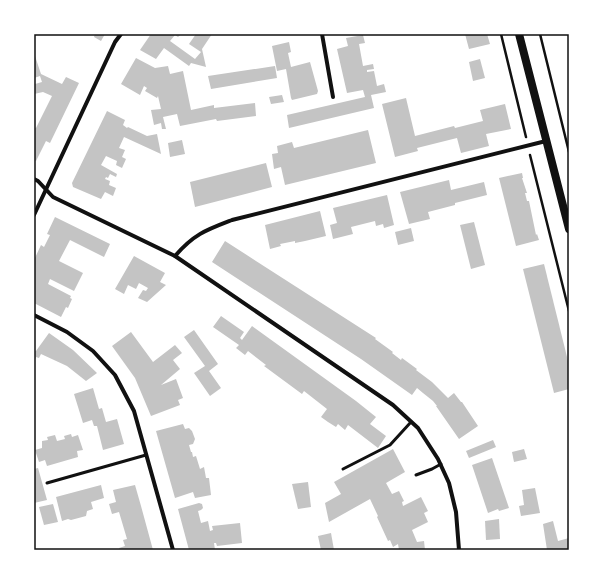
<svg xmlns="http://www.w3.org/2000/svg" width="603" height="584" viewBox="0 0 603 584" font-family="'Noto Sans',sans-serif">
	<rect width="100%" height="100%" fill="#fff"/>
	<g fill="#c4c4c4">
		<path d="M95,34H105L101,41L94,37Z"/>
		<path d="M151,34H181L178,37L175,35L170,41L195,59L201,52L189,44L196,34H212L202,49L206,67L191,63L189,66L164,48L156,59L140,50Z"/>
		<path d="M465,34H487L490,44L469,49Z"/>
		<path d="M363,35L365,43L359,44L363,66L373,64L374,69L367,70V72L374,71L377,86L384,84L386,92L371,95L374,108L289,128L287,115L365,97L363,90L347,93L337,49L348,46L346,38Z"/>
		<path d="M289,42L291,52L288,53L291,67L310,62L318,91L317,94L292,100L291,98L286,69L277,71L272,46Z"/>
		<path d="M34,53L41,74L62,84L66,77L79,83L50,143L46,141L36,161L34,160V127L36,128L52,96L43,92L34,94V80L35,84L42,82L40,76L34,78Z"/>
		<path d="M136,58L155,68L168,66L170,74L183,71L191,110L214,105V108L255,103L256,116L217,121L216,119L180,126L177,114L163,117L166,129H162L161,123L154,125L151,110L161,109L158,96L157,98L145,91L147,88L144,86L140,95L121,84Z"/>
		<path d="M480,59L485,78L473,81L469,62Z"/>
		<path d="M275,66L277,78L211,89L208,76Z"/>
		<path d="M282,95L284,102L271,104L269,97Z"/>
		<path d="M406,98L415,136L454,126L455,128L483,121L480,110L505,104L511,129L486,134L489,146L461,153L457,138L417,148L418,151L395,157L382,104Z"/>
		<path d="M107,111L125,120L123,125L127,128L128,127L147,136L157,134L161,154L124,137L119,148L125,150L122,157L126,159L122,168L116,165L117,161L106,156L101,165L117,174L116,177L110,174L108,178L106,177L105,179L110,181L109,185L116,188L113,196L105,192L101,199L73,187L72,183Z"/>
		<path d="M368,130L376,163L285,185L281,167L274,169L272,154L278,153L277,146L292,142L294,148Z"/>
		<path d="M182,140L185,154L170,157L168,143Z"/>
		<path d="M266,163L272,187L195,207L190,182Z"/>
		<path d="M522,173L523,178H522L527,193H525L527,201H529L536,235L537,234L539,240L516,246L499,178Z"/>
		<path d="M449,180L451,190L484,182L487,195L455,203V205L428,212L430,219L409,224L400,192Z"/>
		<path d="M387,195L394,225L384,228L383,224L376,226L375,221L351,227L353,234L333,239L330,225L337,223L333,208Z"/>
		<path d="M320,211L326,236L305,241L295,243V241L280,244L281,246L270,249L265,225Z"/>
		<path d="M55,217L110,244L104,257L70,240L59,261L83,273L74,291L50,279L48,284L71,296L70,298L72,299L68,308L66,307L61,317L34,303V260L41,245L44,247L50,235L47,234Z"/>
		<path d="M474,222L485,265L471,269L460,225Z"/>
		<path d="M411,228L414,241L398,245L395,232Z"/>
		<path d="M225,241L376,338L375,339L393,352L392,353L401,360L402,358L417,369L416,370L432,382L448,398L454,393L461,402H462L478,426L459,439L436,406H437L433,401L423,393L417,388L412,395L361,359L212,262Z"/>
		<path d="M134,256L165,273L160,282L166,285L147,302L138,298L143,290L146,291L148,288L139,283L136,289L128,285L124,294L115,289Z"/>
		<path d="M544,264L569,365V389L554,393L523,269Z"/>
		<path d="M221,316L244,332L240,338L242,340L252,326L356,401L376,417L370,424L386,436L378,448L348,425L345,430L338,424L336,427L328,422L321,417L327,409L304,391L302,394L264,366L266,365L248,351L245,355L236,348L239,345L213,327Z"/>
		<path d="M194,330L218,364L209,371L221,388L210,396L194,373L205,366L184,337Z"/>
		<path d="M131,332L153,362L175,345L182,353L173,360L180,369L161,385L176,379L183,398L178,400L180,405L151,416L135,378L112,346Z"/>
		<path d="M49,333L73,350L97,373L86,381L67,366L41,354L39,358L36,357L34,362V350L36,351Z"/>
		<path d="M93,388L99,409L102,408L106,422L117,419L124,444L103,450L97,426H94L92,420L83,423L74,394Z"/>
		<path d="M183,424L185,429L189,428L192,431L195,439L193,444L189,445L191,452H192L193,457L196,456L200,469L204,467L206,478H209L211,495L195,498L193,492L175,498L156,431Z"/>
		<path d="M71,434L72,437L78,435L83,450L77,451L78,457L47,466L45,460L39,462L35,450L42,448V441L48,440L47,437L55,435L57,441L65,439L64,436Z"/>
		<path d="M493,440L496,447L469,458L466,451Z"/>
		<path d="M393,449L405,472L386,483L392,494L399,491L404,501L402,502L403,506L421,497L428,511L424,513L428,522L412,530L417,542L424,541L425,550H399L398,544L393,547L390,540L388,541L377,517L378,516L370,499L329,522L325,503L341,494L334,482Z"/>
		<path d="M524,449L527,459L514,462L512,452Z"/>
		<path d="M492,458L509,508L499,511L498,509L488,513L472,465Z"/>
		<path d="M38,468L47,500L34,503V469Z"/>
		<path d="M308,482L311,507L298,509L292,484Z"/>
		<path d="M101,485L104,498L91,502L93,509L87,511L86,516L71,520L68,519L62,521L56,497Z"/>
		<path d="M135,485L141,506L153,550H120L119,548L125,546L123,540L127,539L119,512L112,514L109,504L116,502L113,490Z"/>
		<path d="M535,488L540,513L521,516L519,506L524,505L522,490Z"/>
		<path d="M199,503L202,504L203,508L201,510L198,511L201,523L208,521L210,531L213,530L212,526L240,523L242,543L217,546L216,543H214L215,550H189L178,509Z"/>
		<path d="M53,504L58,522L44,525L39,507Z"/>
		<path d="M499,519L500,539L486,540L485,521Z"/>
		<path d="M553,521L558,541L569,538V550H547L543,524Z"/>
		<path d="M331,533L334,550H321L318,536Z"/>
	</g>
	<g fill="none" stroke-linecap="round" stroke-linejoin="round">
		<g stroke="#111" stroke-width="2.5">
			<path d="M501,34L526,137"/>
			<path d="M540,34L569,152"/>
			<path d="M530,155L569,311"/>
		</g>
		<g stroke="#111" stroke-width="3">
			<path d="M343,469L390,445L411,422"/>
			<path d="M416,475L432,469L441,464"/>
			<path d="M47,483L146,455"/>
		</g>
		<g stroke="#111" stroke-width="4">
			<path d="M322,34L333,97"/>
			<path d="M34,179L38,181L53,197L175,256L393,405L418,428L438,459L449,483L456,512L459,550"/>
			<path d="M34,215L115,42L121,34"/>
			<path d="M175,256C194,234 206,230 232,220L546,141"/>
			<path d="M34,315L67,332L93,351L115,375L134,411L173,550"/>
		</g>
		<path stroke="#111" stroke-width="8" d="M519,34L569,229"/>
	</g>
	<rect width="603" height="584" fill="none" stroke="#ffffff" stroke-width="70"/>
	<rect x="35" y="35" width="533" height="514" fill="none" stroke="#111" stroke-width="1.5"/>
</svg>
